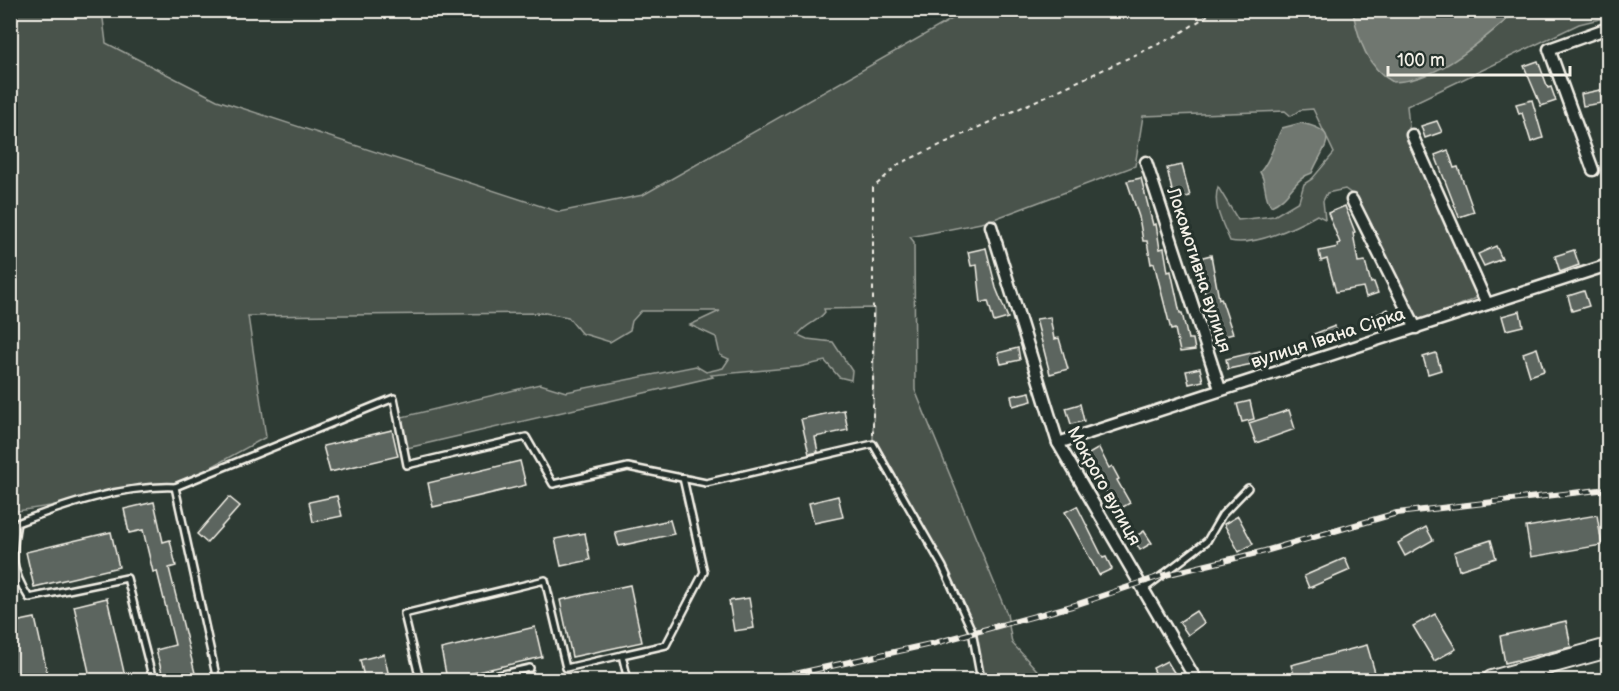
<svg xmlns="http://www.w3.org/2000/svg" width="1619" height="691" viewBox="0 0 1619 691" font-family="'Balsamiq Sans',sans-serif">
	<rect width="100%" height="100%" fill="#2e3b34"/>
	<filter id="ink" filterUnits="userSpaceOnUse"><feTurbulence type="fractalNoise" baseFrequency=".0167" numOctaves="2"/><feDisplacementMap in="SourceGraphic" scale="12" xChannelSelector="R" yChannelSelector="G"/><feConvolveMatrix kernelMatrix="1 2 1 2 8 2 1 2 1" color-interpolation-filters="sRGB"/></filter>
	<g filter="url(#ink)">
		<path fill="#48524c" stroke="#9ea29a" stroke-width="1.5" d="M11,11H102L106,43L217,100L559,212L643,195L966,11H1608V17L1579,24L1407,106L1410,136L1481,296L1418,323L1356,197L1345,189L1327,193L1323,201L1325,219L1317,215C1296,227 1254,247 1230,241C1223,224 1212,206 1218,187L1238,220L1274,216L1299,201L1304,184L1312,179L1334,153L1313,109L1300,110L1291,116L1285,111L1143,116L1135,166L986,222L910,237L914,242L915,390L1007,614L1012,643L1046,680H981L972,631L943,567L873,444L874,308L824,309L825,312C817,323 806,323 798,335L807,339L833,342L852,371L851,380L839,377L825,361L799,367L711,375L713,377L407,448L402,417L540,384L566,392L696,366L706,372L723,368L729,359L720,355L716,337L690,325L720,311H641L632,321L630,330L610,342L581,333L568,317L545,313L248,316L266,437L175,487L11,512Z"/>
		<g fill="#6f7770" stroke="#a4a8a0" stroke-width="1.5">
			<path d="M1355,10H1517V11C1482,39 1441,81 1393,82C1367,68 1359,40 1353,13Z"/>
			<path d="M1301,123C1344,132 1323,146 1312,173C1294,178 1289,199 1271,206C1263,195 1267,183 1260,172C1271,160 1274,143 1282,128Z"/>
		</g>
		<g fill="#5c655e" stroke="#f4f1e8" stroke-width="1.5">
			<path d="M1538,61L1548,88L1551,87L1556,101L1541,106L1524,66Z"/>
			<path d="M1600,90L1602,103L1583,106L1581,94Z"/>
			<path d="M1532,100L1543,138L1531,142L1522,113L1519,114L1516,104Z"/>
			<path d="M1437,121L1442,132L1425,138L1421,126Z"/>
			<path d="M1448,150L1454,168L1458,167L1474,212L1459,217L1435,155Z"/>
			<path d="M1182,165L1190,196L1174,200L1167,168Z"/>
			<path d="M1141,178L1153,225L1156,224L1160,249L1164,248L1168,272L1171,271L1180,313H1182L1188,339H1193L1195,350L1180,352L1175,329L1171,330L1154,263L1151,264L1147,241H1143L1139,217L1127,181Z"/>
			<path d="M1345,206L1355,232L1353,233L1358,262L1365,261L1371,283L1374,282L1378,293L1366,297L1363,287L1336,292L1327,259L1321,261L1319,251L1338,247L1337,244L1340,243L1328,213Z"/>
			<path d="M1496,246L1502,259L1484,266L1478,254Z"/>
			<path d="M986,248L996,288L1008,318L994,322L988,301L981,303L977,265L971,266L968,252Z"/>
			<path d="M1574,250L1579,265L1560,272L1555,256Z"/>
			<path d="M1211,255L1219,299L1221,298L1233,334L1218,338L1195,259Z"/>
			<path d="M1584,291L1589,306L1572,311L1568,296Z"/>
			<path d="M1388,309L1394,322L1381,327L1376,315Z"/>
			<path d="M1520,311L1523,326L1506,330L1502,316Z"/>
			<path d="M1050,317L1054,339L1059,338L1068,369L1050,374L1036,319Z"/>
			<path d="M1335,326L1338,341L1313,346L1311,335Z"/>
			<path d="M1018,348L1020,360L1001,364L998,353Z"/>
			<path d="M1537,348L1544,371L1530,376L1523,353Z"/>
			<path d="M1260,351L1262,362L1228,369L1226,359Z"/>
			<path d="M1436,353L1441,370L1428,374L1423,357Z"/>
			<path d="M1200,368L1203,381L1189,384L1186,371Z"/>
			<path d="M1030,392L1032,401L1013,406L1011,396Z"/>
			<path d="M1250,401L1254,419L1242,422L1237,404Z"/>
			<path d="M1080,404L1084,421L1071,424L1066,408Z"/>
			<path d="M844,410L848,430L815,437L818,452L809,454L801,419Z"/>
			<path d="M1289,410L1295,429L1256,443L1249,423Z"/>
			<path d="M392,430L398,456L330,472L323,446Z"/>
			<path d="M1099,448L1109,468L1112,466L1119,479L1117,480L1130,503L1116,511L1087,455Z"/>
			<path d="M520,461L526,485L433,507L428,483Z"/>
			<path d="M337,496L342,516L313,522L309,502Z"/>
			<path d="M838,496L843,517L814,523L809,503Z"/>
			<path d="M229,497L240,506L207,543L197,534Z"/>
			<path d="M154,502L163,542L170,540L176,566L169,568L197,681H164L156,650L175,645L157,571L153,572L143,530L129,533L124,509Z"/>
			<path d="M1077,506L1103,558L1106,557L1112,569L1099,575L1065,512Z"/>
			<path d="M1597,515L1602,545L1531,557L1526,527Z"/>
			<path d="M1238,516L1253,544L1239,552L1224,524Z"/>
			<path d="M670,520L674,534L619,546L615,532Z"/>
			<path d="M1426,527L1433,540L1405,556L1398,543Z"/>
			<path d="M1144,531L1152,543L1140,550L1133,538Z"/>
			<path d="M111,532L119,567L34,587L26,552Z"/>
			<path d="M585,533L590,560L561,566L555,539Z"/>
			<path d="M1491,540L1496,558L1459,570L1454,552Z"/>
			<path d="M1345,558L1350,570L1309,588L1304,576Z"/>
			<path d="M630,585L642,642L572,657L560,600Z"/>
			<path d="M107,598L126,681H91L74,606Z"/>
			<path d="M749,598L754,628L734,631L729,601Z"/>
			<path d="M1196,611L1204,623L1188,635L1179,622Z"/>
			<path d="M1435,614L1456,649L1434,661L1413,626Z"/>
			<path d="M35,618L49,681H12L10,623Z"/>
			<path d="M1566,621L1571,647L1505,663L1500,636Z"/>
			<path d="M535,627L542,657L447,679L441,649Z"/>
			<path d="M1367,645L1376,676L1358,681H1296L1291,665Z"/>
			<path d="M384,654L390,681H365L360,660Z"/>
			<path d="M1167,661L1175,674L1159,681L1153,668Z"/>
		</g>
		<g fill="none" stroke-linecap="round" stroke-linejoin="round">
			<defs>
				<g id="service">
					<path d="M1143,590L1207,541L1222,515L1248,488"/>
					<path d="M153,680L127,578L29,598C11,570 11,556 17,523C65,505 122,485 175,487"/>
					<path d="M217,680L175,487L394,398L407,465L526,437L553,484L628,467L706,483L873,444L943,567L972,631L981,680"/>
					<path d="M420,680L404,614L545,580L566,668L622,655"/>
					<path d="M476,680L530,668"/>
					<path d="M628,680L622,655L666,645L704,572L683,478"/>
				</g>
				<g id="minor">
					<path d="M1412,135L1487,304"/>
					<path d="M1146,162L1220,389"/>
					<path d="M1593,170L1549,49L1608,28"/>
					<path d="M1352,200L1416,328"/>
					<path d="M991,226L1058,443L1196,680"/>
					<path d="M1058,443L1608,265"/>
				</g>
				<path id="primary" d="M1492,680L1608,648"/>
			</defs>
			<use href="#service" stroke="#f4f1e8" stroke-width="10"/>
			<use href="#minor" stroke="#f4f1e8" stroke-width="15"/>
			<use href="#primary" stroke="#f4f1e8" stroke-width="22"/>
			<path stroke="#f4f1e8" stroke-width="2" stroke-dasharray="4.5 4.5" stroke-linecap="butt" d="M873,435V188L899,164L1176,36L1216,10"/>
			<use href="#service" stroke="#26332d" stroke-width="5"/>
			<use href="#minor" stroke="#26332d" stroke-width="10"/>
			<use href="#primary" stroke="#26332d" stroke-width="18"/>
			<defs>
				<path id="rail" d="M768,680L935,643L1072,606L1161,576L1265,551L1397,513L1608,489"/>
			</defs>
			<use href="#rail" stroke="#f4f1e8" stroke-width="6"/>
			<use href="#rail" stroke="#26332d" stroke-width="4" stroke-dasharray="11" stroke-linecap="butt"/>
		</g>
	</g>
	<g text-anchor="middle" dominant-baseline="central" stroke-width="6" stroke-linejoin="round" paint-order="stroke">
		<g font-size="18" fill="#f4f1e8" stroke="#26332d">
			<text transform="translate(1199 270) rotate(72)">Локомотивна вулиця</text>
			<text transform="translate(1328 338) rotate(-18)">вулиця Івана Сірка</text>
			<text transform="translate(1104 486) rotate(61)">Мокрого вулиця</text>
		</g>
	</g>
	<rect width="1619" height="691" fill="none" stroke="#26332d" stroke-width="36"/>
	<rect x="18" y="18" width="1583" height="655" fill="none" stroke="#f4f1e8" stroke-width="2" filter="url(#ink)"/>
	<path d="M1388 66v9h182v-9" fill="none" stroke="#f4f1e8" stroke-width="3"/>
	<text x="1397" y="66" font-size="18" fill="#f4f1e8" stroke="#26332d" stroke-width="4.5" paint-order="stroke">100 m</text>
</svg>
